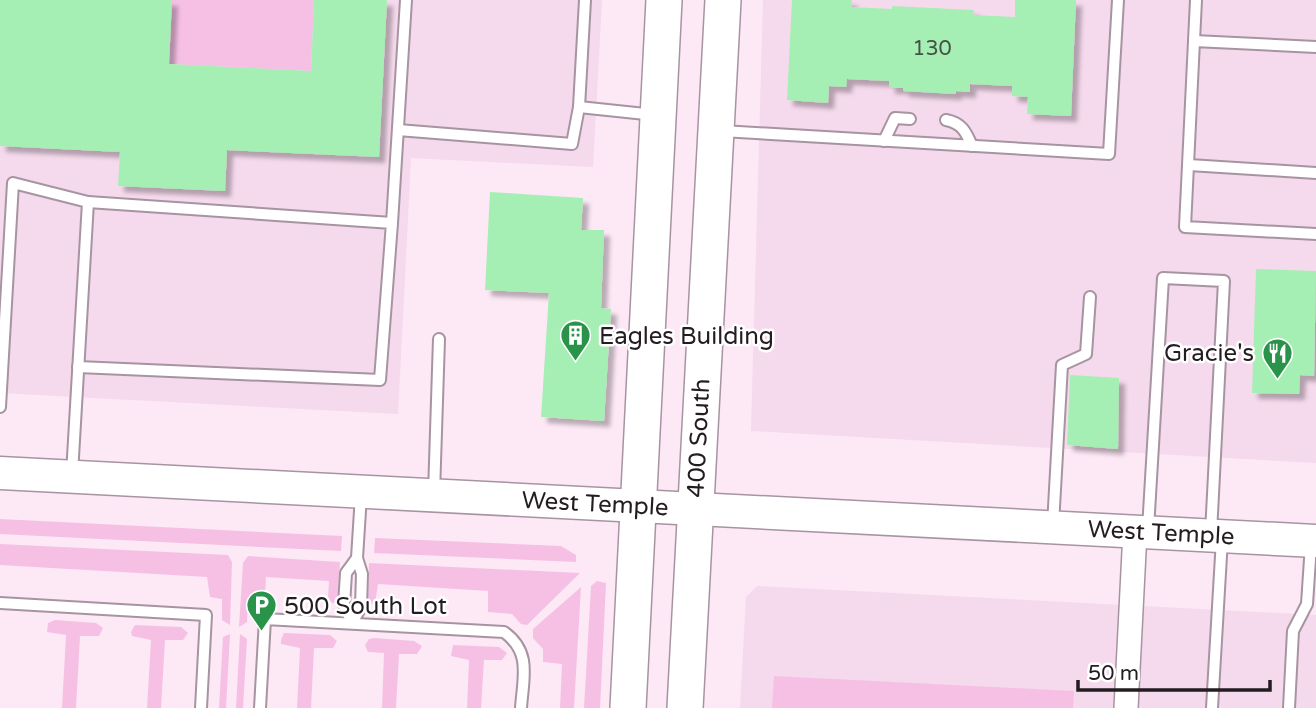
<svg xmlns="http://www.w3.org/2000/svg" width="1316" height="708" viewBox="0 0 1316 708" font-family="'Varela Round',sans-serif">
	<defs>
		<filter id="shadow"><feDropShadow dx="6" dy="6" stdDeviation="2" flood-color="#0004"/></filter>
	</defs>
	<rect width="100%" height="100%" fill="#fde8f6"/>
	<g fill="#f5d9ec">
		<path d="M0,0H602L593,167L411,158L398,414L0,393Z"/>
		<path d="M763,0H1316V463L751,431Z"/>
		<path d="M757,586L1316,615V708H740L746,597Z"/>
	</g>
	<g fill="#f6c0e5">
		<path d="M172,0H314L311,71L169,64Z"/>
		<path d="M0,519L342,536L341,551L0,534Z"/>
		<path d="M375,538L561,546L576,555V562L374,553Z"/>
		<path d="M0,544L228,555L232,562L230,625L222,620V599L210,597L207,577L0,565Z"/>
		<path d="M248,556L340,562L337,603H332L328,598L329,581L266,577L265,595L260,600H248L247,622L239,627L243,563Z"/>
		<path d="M369,563L580,573L527,625L521,624L512,614L488,612V591L378,584L375,604H369L368,599Z"/>
		<path d="M597,581L606,583L600,708H584L591,586Z"/>
		<path d="M581,587L574,708H560L562,664L543,662V649L533,638V629Z"/>
		<path d="M55,620L96,623L103,628L99,636H80L76,708H62L66,635L47,632L48,623Z"/>
		<path d="M135,625L181,627L188,633L183,640H165L161,708H147L151,640L132,636L131,632Z"/>
		<path d="M284,633L330,635L337,641L333,648H314L311,708H297L300,648L281,644V640Z"/>
		<path d="M230,634L226,708H219L223,637Z"/>
		<path d="M240,634L247,639L243,708H236Z"/>
		<path d="M374,638L414,641L422,646L417,654H399L396,708H382L384,653L368,652L365,645L369,639Z"/>
		<path d="M453,645L499,647L507,653L502,660H484L481,708H467L469,660L451,656Z"/>
		<path d="M774,676L1074,691L1073,708H772Z"/>
	</g>
	<g fill="#a6efb4" filter="url(#shadow)">
		<path d="M0,0H172L169,64L311,71L314,0H387L379,157L227,150L225,191L118,186L120,152L0,146Z"/>
		<path d="M792,0H852L851,7L892,9V6L974,10L973,15L1015,17V0H1076L1071,116L1027,114L1028,97L1012,96V86L970,84V92L956,91V94L903,91V88H889V81L847,79L846,87L829,86L828,103L787,100Z"/>
		<path d="M490,192L583,198L581,230H604L601,308L611,309L604,421L541,417L549,293L485,290Z"/>
		<path d="M1256,269L1316,271L1314,376L1300,375L1299,394L1252,393Z"/>
		<path d="M1070,375L1119,378L1118,449L1067,445Z"/>
	</g>
	<g fill="none" stroke-linecap="round" stroke-linejoin="round">
		<defs>
			<g id="lane">
				<path d="M1194,41L1196,0"/>
				<path d="M1316,47L1194,41L1185,227L1316,234"/>
				<path d="M579,107L655,115"/>
				<path d="M946,120C962,123 966,132 972,146"/>
				<path d="M398,130L572,144L579,107L585,0"/>
				<path d="M722,131L1109,154L1118,0"/>
				<path d="M884,141L895,118L910,119"/>
				<path d="M1189,165L1316,173"/>
				<path d="M392,223L406,0"/>
				<path d="M78,367L380,380L392,223L88,202"/>
				<path d="M0,407L13,183L88,202L72,474"/>
				<path d="M434,493L439,339"/>
				<path d="M1053,525L1062,365L1086,354L1090,297"/>
				<path d="M1148,529L1163,278L1224,281L1211,533"/>
				<path d="M357,558L346,573L344,605L352,623L361,607L362,574L357,558L361,495"/>
				<path d="M0,603L206,615L201,708"/>
				<path d="M260,708L265,619L504,632C532,652 523,678 521,708"/>
				<path d="M1212,708L1222,539"/>
				<path d="M1289,708L1293,631L1307,604L1311,544"/>
			</g>
			<path id="street" d="M1126,708L1135,532"/>
			<path id="secondary" d="M0,473L1316,541"/>
			<g id="primary">
				<path d="M628,708L664,0"/>
				<path d="M685,708L723,0"/>
			</g>
		</defs>
		<use href="#lane" stroke="#a794a1" stroke-width="14"/>
		<use href="#street" stroke="#a794a1" stroke-width="26"/>
		<use href="#secondary" stroke="#a794a1" stroke-width="35"/>
		<use href="#primary" stroke="#a794a1" stroke-width="38"/>
		<use href="#lane" stroke="#fff" stroke-width="10"/>
		<use href="#street" stroke="#fff" stroke-width="23"/>
		<use href="#secondary" stroke="#fff" stroke-width="32"/>
		<use href="#primary" stroke="#fff" stroke-width="35"/>
	</g>
	<defs>
		<symbol id="building-pin" viewBox="-11 -11 22 30"><path d="M0 17L-7.5 6A9.5 9.5 0 1 1 7.5 6Z" fill="#29934a" stroke="#fff"/><path d="M-4-6H4V6H1V3H-1V6H-4ZM-2.5-4.3h1.7v1.8h-1.7ZM.8-4.3h1.7v1.8H.8ZM-2.5-1h1.7V.8h-1.7ZM.8-1h1.7V.8H.8Z" fill="#fff"/></symbol>
		<symbol id="restaurant-pin" viewBox="-11 -11 22 30"><path d="M0 17L-7.5 6A9.5 9.5 0 1 1 7.5 6Z" fill="#29934a" stroke="#fff"/><path d="M-5-6h1v4h1v-4h1v4h1v-4h1v5L-1.5 .5V6h-2V.5L-5-1ZM5-6V6H3V1.5H1.5Q1.5-4 5-6Z" fill="#fff"/></symbol>
		<symbol id="parking-pin" viewBox="-11 -11 22 30"><path d="M0 17L-7.5 6A9.5 9.5 0 1 1 7.5 6Z" fill="#29934a" stroke="#fff"/><path d="M-3.5-5.5H1a3.5 3.5 0 0 1 0 7H-1V5.5H-3.5ZM-1-3.4V-.6H.8a1.4 1.4 0 0 0 0-2.8Z" fill="#fff"/></symbol>
	</defs>
	<g fill-rule="evenodd">
		<use href="#building-pin" x="558" y="318" width="35" height="47"/>
		<use href="#restaurant-pin" x="1260" y="336" width="35" height="47"/>
		<use href="#parking-pin" x="244" y="588" width="35" height="47"/>
	</g>
	<g text-anchor="middle" dominant-baseline="central" stroke-width="5" stroke-linejoin="round" paint-order="stroke">
		<g font-size="21" fill="#445146">
			<text x="932" y="48">130</text>
		</g>
		<g font-size="24" fill="#231c21" stroke="#fff" text-anchor="start">
			<text x="599" y="336">Eagles Building</text>
			<text x="1254" y="353" text-anchor="end">Gracie's</text>
			<text x="284" y="606">500 South Lot</text>
		</g>
		<g font-size="24" fill="#231c21" stroke="#fff">
			<text transform="translate(699 438) rotate(-87)">400 South</text>
			<text transform="translate(595 504) rotate(3)">West Temple</text>
			<text transform="translate(1161 533) rotate(3)">West Temple</text>
		</g>
	</g>
	<path d="M1078 680v10h192v-10" fill="none" stroke="#231c21" stroke-width="3.5"/>
	<text x="1088" y="680" font-size="21" fill="#231c21" stroke="#ffffff" stroke-width="5" paint-order="stroke">50 m</text>
</svg>
